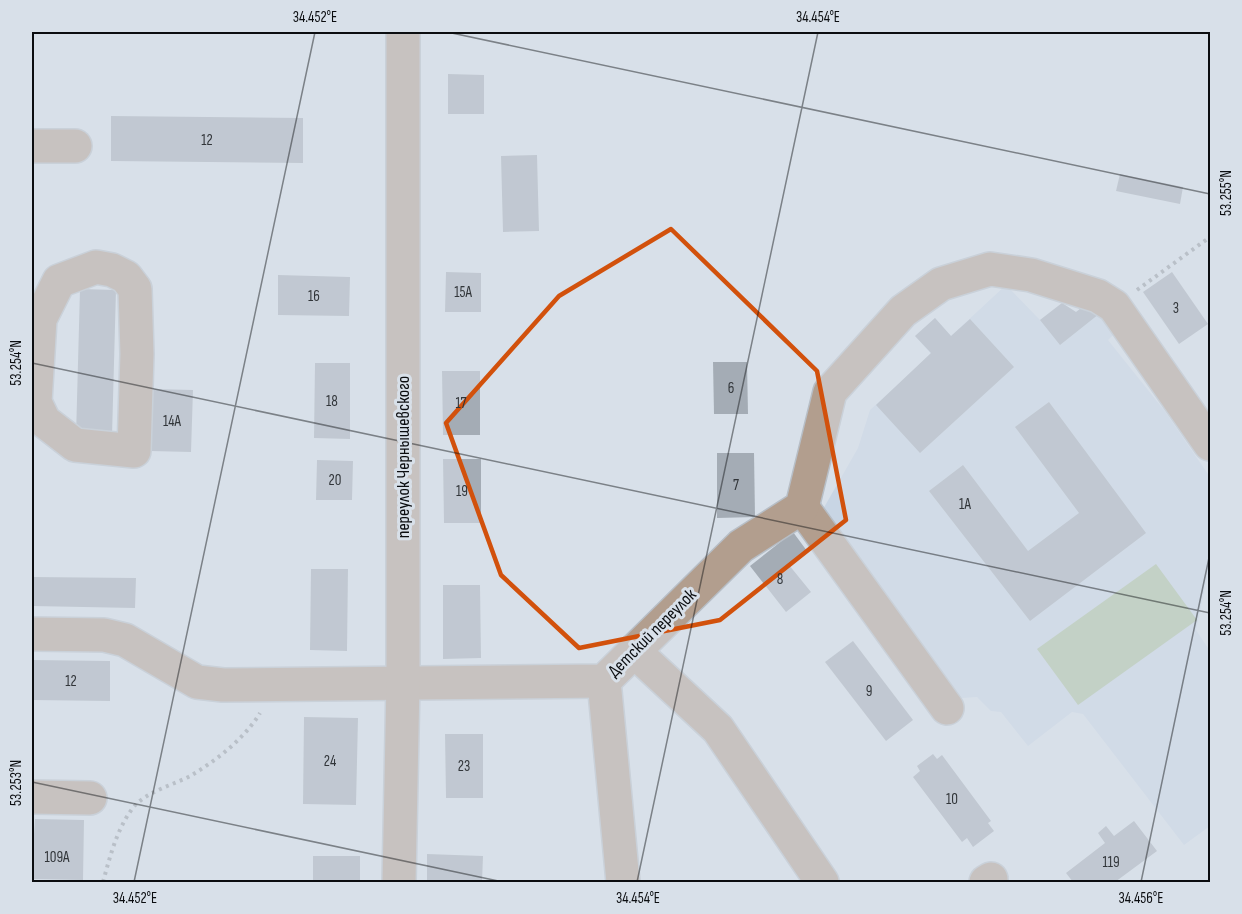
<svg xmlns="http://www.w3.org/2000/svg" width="1242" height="914" viewBox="0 0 1242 914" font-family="'Sofia Sans Condensed',sans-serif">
	<rect width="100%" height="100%" fill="#d8e0e9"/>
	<path fill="#c8d5e4" d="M1006,285L1040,320L1062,303L1076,312L1089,302L1115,333L1108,340L1164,410L1210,477V564L1196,630L1210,651V826L1184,845L1083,714L1072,712L1028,746L1001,712L991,711L977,697L962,698L822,511L858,448L870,410L931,354L915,336L935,318L951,336Z"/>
	<path fill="#a8be9b" d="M1156,564L1197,620L1078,705L1037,649Z"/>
	<g fill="#a4acb5">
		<path d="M448,74L484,75V114H448Z"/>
		<path d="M111,116L303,118V163L111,161Z"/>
		<path d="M537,155L539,231L503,232L501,156Z"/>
		<path d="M1120,174L1183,187L1180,204L1116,191Z"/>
		<path d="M446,272L481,273V312H445Z"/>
		<path d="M1172,272L1208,324L1179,344L1143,292Z"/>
		<path d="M278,275L350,277L349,316L278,315Z"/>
		<path d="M80,289L116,290L112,436H76Z"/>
		<path d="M1089,302L1099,314L1060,345L1040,320L1062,303L1076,312Z"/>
		<path d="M935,318L951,336L970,319L1014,367L920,453L876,405L931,353L915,336Z"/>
		<path d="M713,362H747L748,414H714Z"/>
		<path d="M315,363H350V439L314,438Z"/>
		<path d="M442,371H480V435H443Z"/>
		<path d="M152,389L193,390L191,452L150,451Z"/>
		<path d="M1049,402L1146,533L1030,621L929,491L963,465L1028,551L1079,513L1015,427Z"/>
		<path d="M717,453H754L755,517L717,518Z"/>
		<path d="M443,459H481V523H444Z"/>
		<path d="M317,460L353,461L352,500H316Z"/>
		<path d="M793,532L807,551L789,565L811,592L786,612L750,566Z"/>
		<path d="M311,569H348L347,651L310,650Z"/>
		<path d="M32,577L136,578L135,608L32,606Z"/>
		<path d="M443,585H480L481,658L443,659Z"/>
		<path d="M853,641L913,720L886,741L825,662Z"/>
		<path d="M32,660L110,661V701L32,700Z"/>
		<path d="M304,717L358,718L356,805L303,804Z"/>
		<path d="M445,734H483V798H446Z"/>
		<path d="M933,754L937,759L942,755L991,821L988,823L994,831L973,847L967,838L962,842L913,777L920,771L917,766Z"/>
		<path d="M35,819L84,820L83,880L32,879V834H34Z"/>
		<path d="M1134,821L1157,851L1115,882H1073L1066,873L1105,843L1098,833L1106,826L1114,836Z"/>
		<path d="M427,854L483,856L482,882H427Z"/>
		<rect x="313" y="856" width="47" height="26"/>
	</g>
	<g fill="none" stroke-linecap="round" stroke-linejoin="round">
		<defs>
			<g id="minor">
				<path d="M32,146H75"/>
				<path d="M96,267L112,270L126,277L135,289L137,354L134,451L75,445L44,421L35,402L40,319L59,281Z"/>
				<path d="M802,507L947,708"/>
				<path d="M32,634L104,635L125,640L197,682L223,685L604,681L741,546L802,507L830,392L903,311L941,284L990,269L1031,275L1098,296L1114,306L1210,444"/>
				<path d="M634,651L718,729L822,882"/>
				<path d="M604,681L623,882"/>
				<path d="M32,797L90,798"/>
				<path d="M399,882L403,682V32"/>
				<path d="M986,882L991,879"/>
			</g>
		</defs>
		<use href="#minor" stroke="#b7bec6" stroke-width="36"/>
		<g stroke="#9399a0" stroke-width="4" stroke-dasharray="3 4.5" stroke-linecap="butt">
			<path d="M1137,290L1210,237"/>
			<path d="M103,882C110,857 116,831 132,809C144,792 174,785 192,775C218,759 244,739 260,713"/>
		</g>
		<use href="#minor" stroke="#b29e8e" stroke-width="33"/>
	</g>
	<path d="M0 0H1242V914H0ZM671,229L817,371L846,520L720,620L579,648L501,575L446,423L559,296Z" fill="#d8e0e9" fill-opacity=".55" fill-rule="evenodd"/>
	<path fill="none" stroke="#d2510c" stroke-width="4.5" stroke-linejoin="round" d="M671,229L817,371L846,520L720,620L579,648L501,575L446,423L559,296Z"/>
	<path fill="none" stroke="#0b0d10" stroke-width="1.5" stroke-opacity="0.45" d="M447,32L1210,194M32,363L1210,613M32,782L503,882M134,882L315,32M637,882L818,32M1141,882L1210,553"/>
	<g text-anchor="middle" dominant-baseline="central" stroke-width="6" stroke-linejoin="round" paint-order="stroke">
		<g font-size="15" fill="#313539">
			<text x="207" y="140">12</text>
			<text x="463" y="292">15А</text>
			<text x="314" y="296">16</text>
			<text x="1176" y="308">3</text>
			<text x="731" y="388">6</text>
			<text x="332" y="401">18</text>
			<text x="461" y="403">17</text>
			<text x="172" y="421">14А</text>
			<text x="335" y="480">20</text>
			<text x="736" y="485">7</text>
			<text x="462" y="491">19</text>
			<text x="965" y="504">1А</text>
			<text x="780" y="579">8</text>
			<text x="71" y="681">12</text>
			<text x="869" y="691">9</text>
			<text x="330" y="761">24</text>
			<text x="464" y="766">23</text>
			<text x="952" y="799">10</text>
			<text x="57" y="857">109А</text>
			<text x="1111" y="862">119</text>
		</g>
		<g font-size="18" fill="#0b0d10" stroke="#d8e0e9">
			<text transform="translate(403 457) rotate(-90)">переулок Чернышевского</text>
			<text transform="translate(652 633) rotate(-45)">Детский переулок</text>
		</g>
	</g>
	<rect width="1242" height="914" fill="none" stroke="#d8e0e9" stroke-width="66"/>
	<rect x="33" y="33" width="1176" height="848" fill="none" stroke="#0b0d10" stroke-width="2"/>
	<g font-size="15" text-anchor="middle" fill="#0b0d10">
		<text x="315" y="22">34.452°E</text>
		<text x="818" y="22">34.454°E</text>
		<text transform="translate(1226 193) rotate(-90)" y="5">53.255°N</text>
		<text transform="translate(16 363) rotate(-90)" y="5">53.254°N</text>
		<text transform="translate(1226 613) rotate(-90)" y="5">53.254°N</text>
		<text transform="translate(16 783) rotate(-90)" y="5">53.253°N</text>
		<text x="135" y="903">34.452°E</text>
		<text x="638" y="903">34.454°E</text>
		<text x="1141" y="903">34.456°E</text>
	</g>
</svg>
